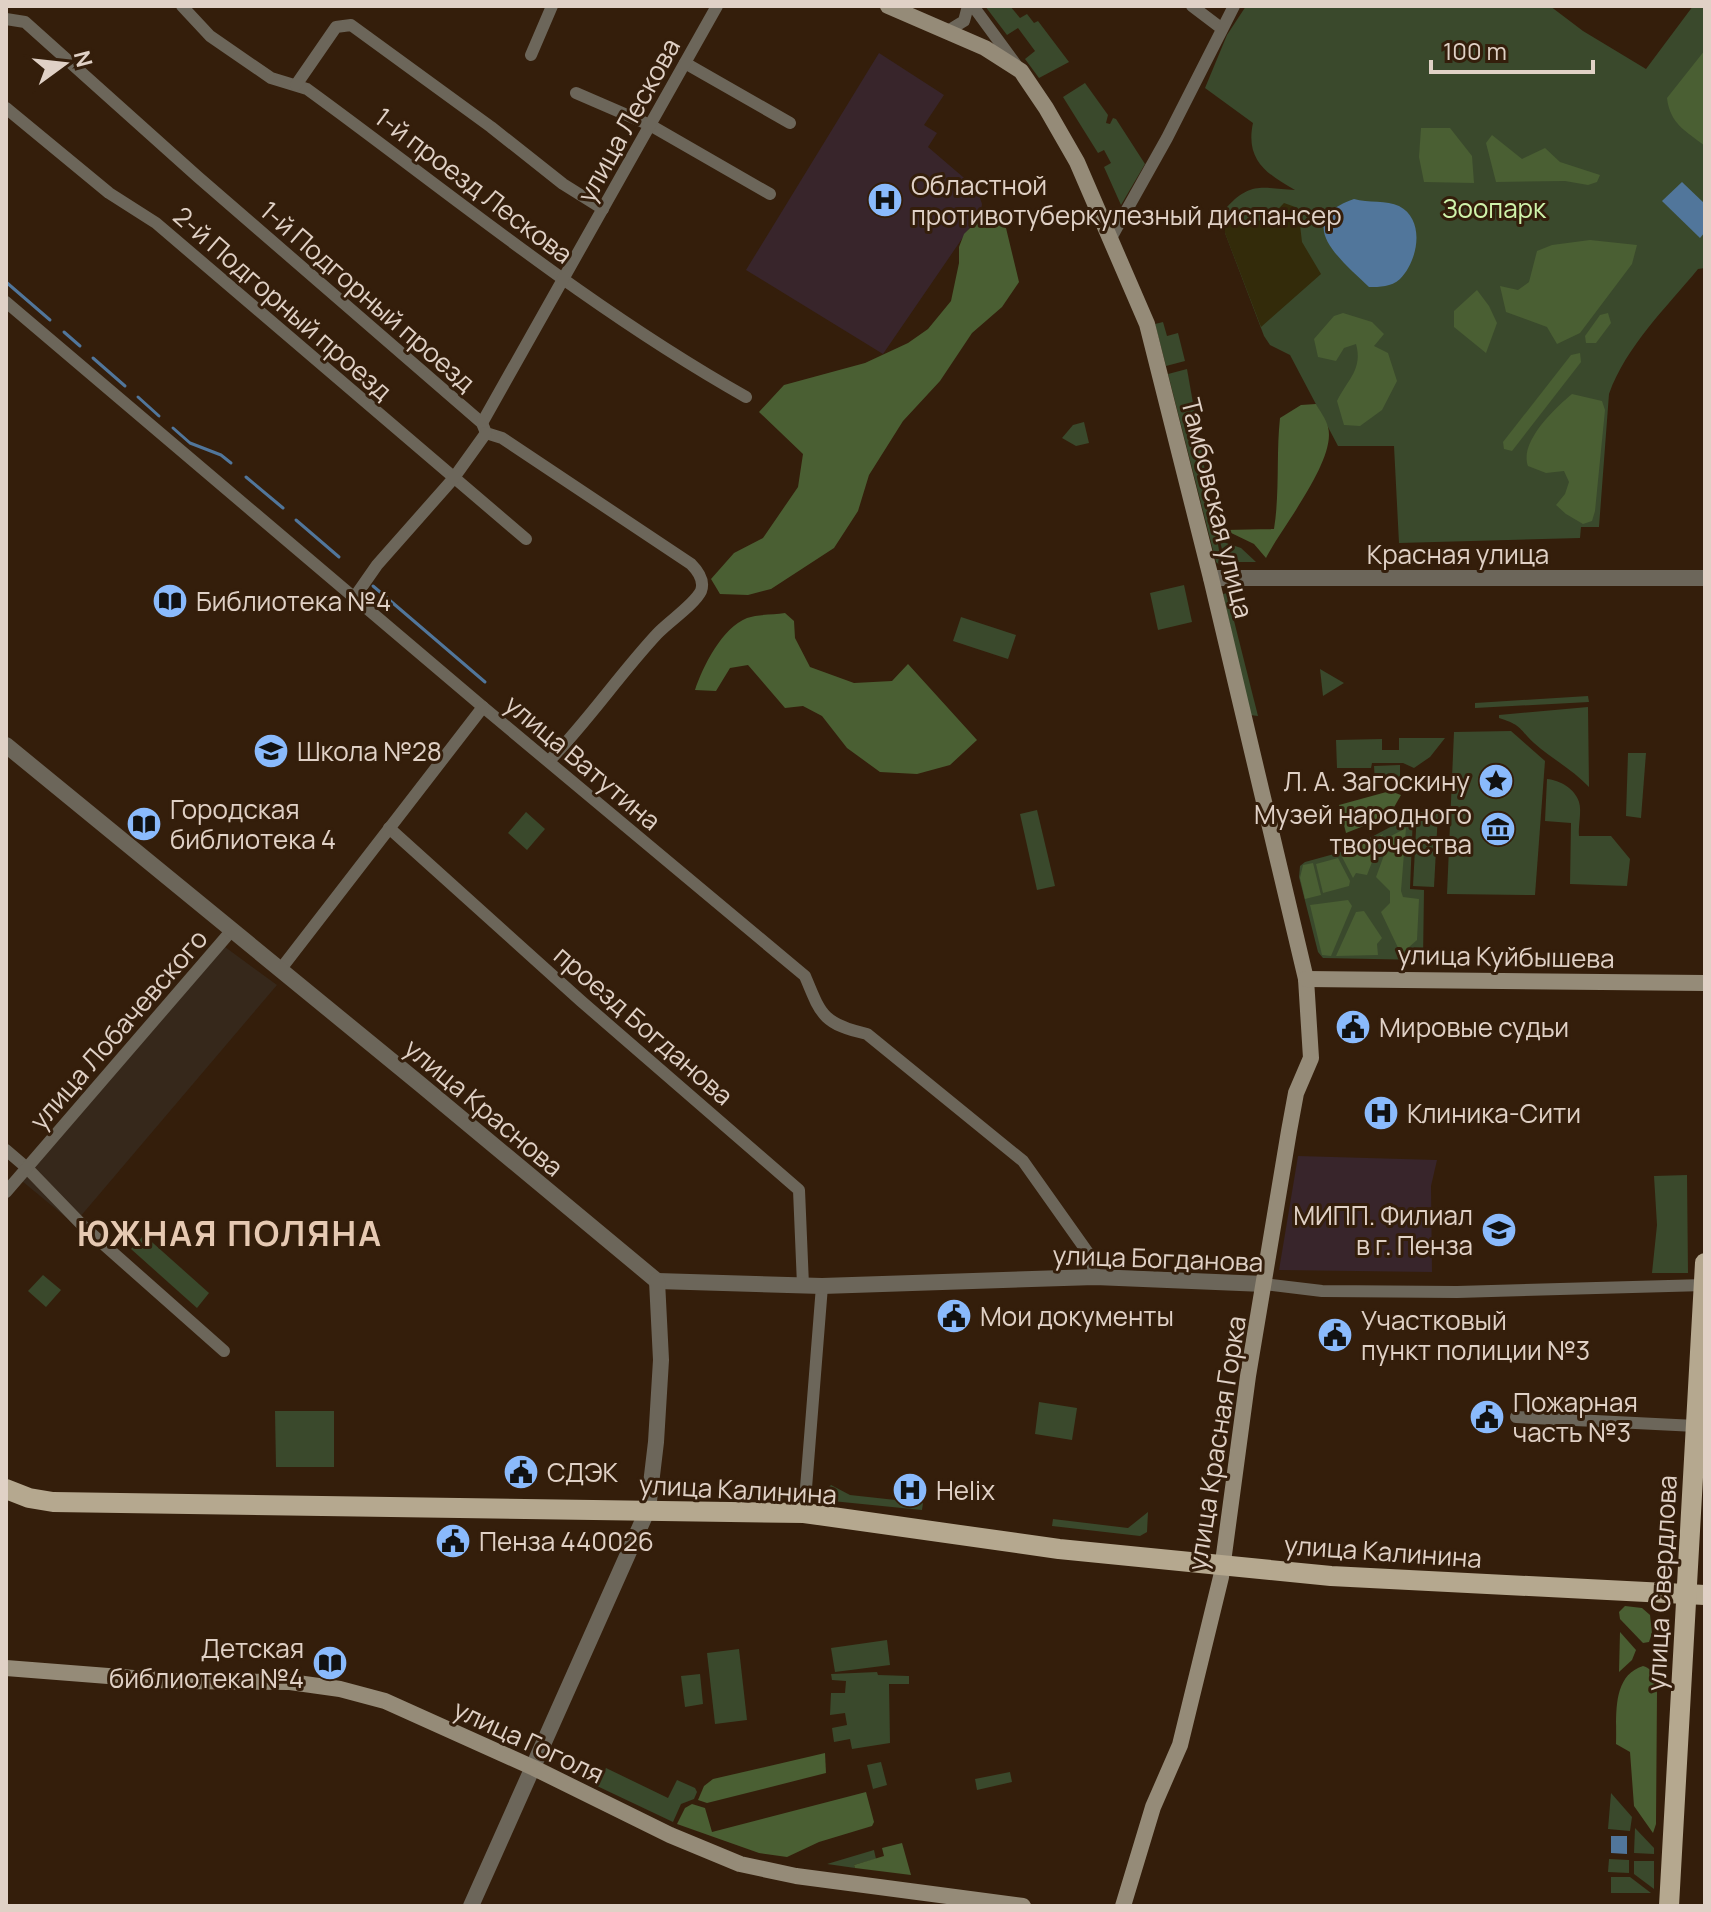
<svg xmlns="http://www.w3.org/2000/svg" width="1711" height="1912" viewBox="0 0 1711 1912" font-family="Manrope,sans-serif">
	<rect width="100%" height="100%" fill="#341e0b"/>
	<path fill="#36281b" d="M221,944L277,985L74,1224L22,1181Z"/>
	<g fill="#38252b">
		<path d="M879,53L944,95L924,125L937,133L928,147L977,189L982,204L981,211L883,354L746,270Z"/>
		<path d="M1298,1156L1437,1160L1431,1186L1432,1272L1279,1270Z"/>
	</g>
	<g fill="#3a492c">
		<path d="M985,6H1010L1020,18L1027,14L1034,23L1038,21L1069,62L1039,78L1025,59L1035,51L1018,28L1007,35Z"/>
		<path d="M1246,6H1550L1583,31L1646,69L1693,6H1705V268L1698,269C1667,307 1626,346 1609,394L1599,527H1581L1580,538L1399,543L1394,446H1338L1290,355L1270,345L1264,336L1225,233L1227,207C1252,180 1264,189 1295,190C1267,174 1245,160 1253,123L1205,88L1227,35Z"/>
		<path d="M1085,83L1108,115L1106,123L1110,124L1113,118L1116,119L1145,164L1121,205L1104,167L1111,163L1104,150L1098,153L1063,97Z"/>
		<path d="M1163,322L1167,336L1178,333L1185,361L1166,366L1155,324Z"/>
		<path d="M1187,369L1222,567L1216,562L1168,374Z"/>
		<path d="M1084,422L1089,443L1076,446L1062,438L1073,425Z"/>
		<path d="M1220,541L1241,548L1256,562H1225Z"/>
		<path d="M1184,585L1192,622L1158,630L1150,593Z"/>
		<path d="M1227,593L1258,716L1250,715L1223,594Z"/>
		<path d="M961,617L1016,635L1008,659L953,641Z"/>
		<path d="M1320,669L1344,683L1323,696Z"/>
		<path d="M1588,696L1589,702L1475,708V703Z"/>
		<path d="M1588,707L1589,787C1572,769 1552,759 1534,743C1519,729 1522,725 1499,718V715Z"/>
		<path d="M1511,731L1545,761L1535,895L1447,894L1454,732Z"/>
		<path d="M1399,738H1445L1430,757L1414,768L1403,763H1372L1371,768H1337L1336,740L1382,739V750H1399Z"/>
		<path d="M1628,753H1646L1641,818L1626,816Z"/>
		<path d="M1400,765V781H1375L1374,766Z"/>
		<path d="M1547,779C1560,780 1575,789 1579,802C1582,811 1578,826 1579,836H1611L1630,859L1627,886L1570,884L1571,823L1545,821Z"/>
		<path d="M1037,810L1055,886L1037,890L1020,814Z"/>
		<path d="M526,812L545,829L527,850L508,833Z"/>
		<path d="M1417,812L1438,813L1434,887L1413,886Z"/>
		<path d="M1413,815L1410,889L1424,890L1423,960L1323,958L1318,952L1299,877L1300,866L1305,862L1345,851Z"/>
		<path d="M1687,1175L1688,1273H1652L1657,1225L1654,1176Z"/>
		<path d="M144,1235L209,1293L197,1308L131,1249Z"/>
		<path d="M43,1275L61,1290L46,1307L28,1291Z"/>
		<path d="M1039,1402L1077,1408L1072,1440L1035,1434Z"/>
		<path d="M275,1411H334V1467H276Z"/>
		<path d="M831,1485L850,1495L923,1503L922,1510L832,1501L829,1498L827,1489Z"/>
		<path d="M1148,1512L1147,1532L1140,1536L1052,1526L1053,1519L1128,1528Z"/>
		<path d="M887,1640L890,1665L835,1672L831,1648Z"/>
		<path d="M739,1649L747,1720L715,1724L707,1653Z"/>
		<path d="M877,1672L878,1675L909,1676V1684H889L890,1743L852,1749L850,1739L834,1742L832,1728L847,1725L845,1713L830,1715L831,1693H845L846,1681L832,1680L831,1674Z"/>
		<path d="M700,1674L703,1704L685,1707L681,1676Z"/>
		<path d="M881,1762L887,1785L873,1789L867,1765Z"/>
		<path d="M606,1768L668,1798L677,1780L695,1788L697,1792L694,1799L681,1804L673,1822L597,1786Z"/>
		<path d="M1010,1772L1012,1782L977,1790L975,1779Z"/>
		<path d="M1611,1793L1632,1817L1630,1831L1608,1829Z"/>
		<path d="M1635,1828L1654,1848V1854L1634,1853Z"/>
		<path d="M874,1850L876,1859L854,1865L855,1868L827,1864Z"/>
		<path d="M1609,1859L1629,1860V1873L1608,1872Z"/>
		<path d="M1634,1861H1654V1889L1634,1874Z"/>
		<path d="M1611,1877H1630L1651,1893H1611Z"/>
	</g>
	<g fill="#4a5f33">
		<path d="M1705,50V146C1686,131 1670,124 1667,98Z"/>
		<path d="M1421,128H1450L1472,156L1474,183L1424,182L1419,157Z"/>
		<path d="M1492,135L1522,159L1545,148L1560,162L1600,175L1597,182L1588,185L1565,181L1496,182L1486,143Z"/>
		<path d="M983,215L1006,228L1019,282L1002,307L972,333L940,381L903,421L869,475L858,511L834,548L771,589L748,595L720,594L711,579L734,553L763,538L798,487L803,454L759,412L784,385L865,363L908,343L928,329L951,301L959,263V247L964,234Z"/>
		<path d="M1590,240L1637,245L1632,264L1580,333L1557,344L1547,327L1506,312L1500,286L1518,290L1529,282L1537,251L1552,245Z"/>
		<path d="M1477,290L1489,306L1497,323L1486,353L1454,327V311Z"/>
		<path d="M1343,313L1372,322L1384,334L1374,346L1388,353L1397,381L1382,410L1360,426L1344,425L1337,401C1348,379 1363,369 1356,344L1344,348L1336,361L1318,357L1314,339L1334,316Z"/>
		<path d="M1608,313L1611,323L1596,343H1586L1585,336L1600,315Z"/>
		<path d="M1580,353L1581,362L1512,451L1504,449L1503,442L1571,355Z"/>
		<path d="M1572,394L1602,401L1605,410L1595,511L1592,521L1583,524L1566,514L1556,505L1565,494L1569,482L1564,471L1546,473L1528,466C1519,442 1555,408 1572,394Z"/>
		<path d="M1316,404C1320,411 1326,419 1328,427C1337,460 1281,528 1266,558L1254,544L1225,530L1274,529C1280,491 1276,455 1280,418L1301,405Z"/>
		<path d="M785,613L794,621L795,638L810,667L854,683L892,681L908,664L977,740L950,765L917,774L880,772L847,748L822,716L803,706L785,708L748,665L730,668L716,691L695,690C703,666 722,628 747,618C758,614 773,615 785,613Z"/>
		<path d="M1390,791L1401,795L1389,816L1346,833L1339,805Z"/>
		<path d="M1406,828L1401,891L1403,897L1419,899L1417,940L1401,954L1381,912L1390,903V891L1376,877L1391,836Z"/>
		<path d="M1383,834L1367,875L1356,873L1353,878L1341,855Z"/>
		<path d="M1338,858L1350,881L1349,886L1323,893L1316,864Z"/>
		<path d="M1313,863L1321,895L1305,899L1300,878L1303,865Z"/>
		<path d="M1348,900L1352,906L1331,956L1322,955L1310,905Z"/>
		<path d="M1364,911L1382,938L1377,944L1378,955L1336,956L1356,912Z"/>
		<path d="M1625,1606L1642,1608L1650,1615L1652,1633L1649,1642L1643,1643L1620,1619L1619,1612Z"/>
		<path d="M1620,1632L1636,1650L1632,1660L1619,1672Z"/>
		<path d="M1643,1666C1656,1670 1656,1681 1657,1693L1656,1824L1653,1833L1634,1806L1630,1752L1616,1744C1617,1717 1611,1676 1643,1666Z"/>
		<path d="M825,1753L826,1773L707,1803L698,1800L704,1786L713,1779Z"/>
		<path d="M866,1792L874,1822L872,1826L819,1842L787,1857L759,1853L677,1824L685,1808L692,1804L705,1808L712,1832Z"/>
		<path d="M902,1843L911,1875L855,1868L854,1865L884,1856L882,1848Z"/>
	</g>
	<path fill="#332b0a" d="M1284,203L1298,208L1302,242L1321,274L1261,327L1225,233L1224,221C1254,222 1263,226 1284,203Z"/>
	<g fill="#51769b">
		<path d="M1682,182L1705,204V232L1700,238L1662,201Z"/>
		<path d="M1354,199C1368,203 1387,200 1399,206C1426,220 1418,261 1400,279C1391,287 1380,287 1369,287C1341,260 1291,221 1354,199Z"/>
		<path d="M1611,1836H1627V1854L1611,1853Z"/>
	</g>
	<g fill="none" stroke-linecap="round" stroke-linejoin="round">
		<g stroke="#51769b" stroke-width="3">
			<path d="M6,282L50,320"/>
			<path d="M64,332L80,346"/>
			<path d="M93,358L125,386"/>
			<path d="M138,397L159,416"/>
			<path d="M173,428L190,443L221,455L231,463"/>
			<path d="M246,477L283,508"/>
			<path d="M296,520L339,557"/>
			<path d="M373,586L485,682"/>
		</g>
		<g stroke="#6c665a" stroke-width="12">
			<path d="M182,6L210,36L271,78L307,89C451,194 590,309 746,397"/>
			<path d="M973,6L1017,66"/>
			<path d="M1192,6L1221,28"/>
			<path d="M6,19L25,22L198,177L482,423L486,433L502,438L691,564C698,571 705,580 701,591C694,605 668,622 657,634C619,675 588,721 549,761"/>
			<path d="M946,32L964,21L968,6"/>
			<path d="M531,55L552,6"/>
			<path d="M685,63L790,123"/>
			<path d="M296,85L336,27L351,25L491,127L563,184L603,209"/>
			<path d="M576,93L650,125L770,194"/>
			<path d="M6,108L109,193L156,223L526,539"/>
			<path d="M1111,238L1167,138L1234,6"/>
			<path d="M6,302L483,707L805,976C821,1015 823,1024 867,1034L1023,1161L1091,1257L1095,1277"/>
			<path d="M482,423L717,6"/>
			<path d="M354,598L377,565L453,479L486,433"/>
			<path d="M389,828L581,1001L799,1190L803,1285"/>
			<path d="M280,970L483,707"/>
			<path d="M6,1150L27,1168L84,1227L224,1351"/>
			<path d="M6,1192L232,930"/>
			<path d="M1264,1284L1322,1291L1457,1292L1705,1285"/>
			<path d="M1516,1417L1696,1426"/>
			<path d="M804,1513L822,1286"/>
		</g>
		<g stroke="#6c665a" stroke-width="16">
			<path d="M1211,578H1705"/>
			<path d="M6,745L420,1084L657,1281"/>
			<path d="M657,1281L822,1286L1095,1277L1264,1284"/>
			<path d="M471,1906L648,1509L656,1442L661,1360L657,1281"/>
		</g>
		<g stroke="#958b78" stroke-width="16">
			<path d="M888,6L985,48L1021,71L1046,108L1077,162L1147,324L1211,578L1306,979L1311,1058L1296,1093L1289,1131L1248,1376L1221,1577L1180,1745L1153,1807L1123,1906"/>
			<path d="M1306,979L1705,983"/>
			<path d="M6,1668L172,1681L290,1682L340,1689L385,1701L534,1768L670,1835L740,1864L796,1876L1023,1906"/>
		</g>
		<g stroke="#b5a88f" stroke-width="20">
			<path d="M6,1489L29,1498L53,1502L804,1513L1059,1549L1331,1576L1705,1595"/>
			<path d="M1669,1906L1705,1263"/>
		</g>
	</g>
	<defs>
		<symbol id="hospital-disc" viewBox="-11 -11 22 22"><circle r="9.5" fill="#8abafc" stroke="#341e0b"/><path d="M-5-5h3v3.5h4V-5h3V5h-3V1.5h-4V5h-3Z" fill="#111"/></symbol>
		<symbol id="library-disc" viewBox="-11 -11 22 22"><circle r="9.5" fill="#8abafc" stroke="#341e0b"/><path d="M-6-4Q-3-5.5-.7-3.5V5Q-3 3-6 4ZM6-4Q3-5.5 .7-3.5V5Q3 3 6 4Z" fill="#111"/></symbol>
		<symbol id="school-disc" viewBox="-11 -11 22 22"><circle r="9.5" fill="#8abafc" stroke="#341e0b"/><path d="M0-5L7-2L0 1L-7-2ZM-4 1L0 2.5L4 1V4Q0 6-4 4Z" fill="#111"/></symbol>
		<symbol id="sight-disc" viewBox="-11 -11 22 22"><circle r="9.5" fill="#8abafc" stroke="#341e0b"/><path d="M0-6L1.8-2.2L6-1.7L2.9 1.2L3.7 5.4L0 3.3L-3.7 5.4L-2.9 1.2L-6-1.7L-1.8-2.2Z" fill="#111"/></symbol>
		<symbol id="museum-disc" viewBox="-11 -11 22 22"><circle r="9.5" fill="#8abafc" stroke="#341e0b"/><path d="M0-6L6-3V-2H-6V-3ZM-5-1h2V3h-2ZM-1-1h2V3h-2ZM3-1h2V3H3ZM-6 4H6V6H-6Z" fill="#111"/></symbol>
		<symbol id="civic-disc" viewBox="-11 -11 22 22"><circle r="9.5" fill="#8abafc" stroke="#341e0b"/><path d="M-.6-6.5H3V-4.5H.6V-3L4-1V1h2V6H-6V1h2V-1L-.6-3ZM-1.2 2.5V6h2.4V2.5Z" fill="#111"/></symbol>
		<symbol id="university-disc" viewBox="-11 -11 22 22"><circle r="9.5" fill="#8abafc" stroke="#341e0b"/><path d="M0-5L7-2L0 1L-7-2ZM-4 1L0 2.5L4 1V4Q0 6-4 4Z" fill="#111"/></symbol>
	</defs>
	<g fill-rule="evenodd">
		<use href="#hospital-disc" x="865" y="180" width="40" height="40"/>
		<use href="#library-disc" x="150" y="581" width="40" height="40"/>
		<use href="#school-disc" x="251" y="731" width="40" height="40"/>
		<use href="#sight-disc" x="1476" y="761" width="40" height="40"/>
		<use href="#library-disc" x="124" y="804" width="40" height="40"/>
		<use href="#museum-disc" x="1478" y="809" width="40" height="40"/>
		<use href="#civic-disc" x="1333" y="1007" width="40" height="40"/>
		<use href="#hospital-disc" x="1361" y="1093" width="40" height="40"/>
		<use href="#university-disc" x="1479" y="1210" width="40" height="40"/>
		<use href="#civic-disc" x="934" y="1296" width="40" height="40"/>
		<use href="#civic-disc" x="1315" y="1315" width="40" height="40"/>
		<use href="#civic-disc" x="1467" y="1397" width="40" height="40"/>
		<use href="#civic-disc" x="501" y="1452" width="40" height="40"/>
		<use href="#hospital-disc" x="890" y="1470" width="40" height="40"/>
		<use href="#civic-disc" x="433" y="1521" width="40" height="40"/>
		<use href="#library-disc" x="310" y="1643" width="40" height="40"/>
	</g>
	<g text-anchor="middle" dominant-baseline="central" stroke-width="6" stroke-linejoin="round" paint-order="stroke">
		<g font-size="26" fill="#e0d1c6" stroke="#341e0b">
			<text transform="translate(628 120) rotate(-61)">улица Лескова</text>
			<text transform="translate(474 185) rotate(37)">1-й проезд Лескова</text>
			<text transform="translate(368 296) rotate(41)">1-й Подгорный проезд</text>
			<text transform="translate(283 303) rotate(41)">2-й Подгорный проезд</text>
			<text transform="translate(1218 508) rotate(76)">Тамбовская улица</text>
			<text x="1458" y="554">Красная улица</text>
			<text transform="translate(583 762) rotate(40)">улица Ватутина</text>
			<text transform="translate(1506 956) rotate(1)">улица Куйбышева</text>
			<text transform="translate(644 1025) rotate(41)">проезд Богданова</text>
			<text transform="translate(118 1029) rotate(-49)">улица Лобачевского</text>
			<text transform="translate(484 1107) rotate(40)">улица Краснова</text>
			<text transform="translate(1158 1258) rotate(2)">улица Богданова</text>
			<text transform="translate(1216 1443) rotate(-81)">улица Красная Горка</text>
			<text transform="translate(738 1489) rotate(3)">улица Калинина</text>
			<text transform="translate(1383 1551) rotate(4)">улица Калинина</text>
			<text transform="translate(1661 1583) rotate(-87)">улица Свердлова</text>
			<text transform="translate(529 1741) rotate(25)">улица Гоголя</text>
		</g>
		<g font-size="26" fill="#e0d1c6" stroke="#341e0b" text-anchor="start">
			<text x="911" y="185">Областной<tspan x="911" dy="30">противотуберкулезный диспансер</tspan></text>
			<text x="196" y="601">Библиотека №4</text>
			<text x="297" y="751">Школа №28</text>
			<text x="1470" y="781" text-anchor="end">Л. А. Загоскину</text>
			<text x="170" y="809">Городская<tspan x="170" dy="30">библиотека 4</tspan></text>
			<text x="1472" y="814" text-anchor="end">Музей народного<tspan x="1472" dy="30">творчества</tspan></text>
			<text x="1379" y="1027">Мировые судьи</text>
			<text x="1407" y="1113">Клиника-Сити</text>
			<text x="1473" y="1215" text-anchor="end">МИПП. Филиал<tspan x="1473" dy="30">в г. Пенза</tspan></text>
			<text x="980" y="1316">Мои документы</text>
			<text x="1361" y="1320">Участковый<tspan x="1361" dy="30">пункт полиции №3</tspan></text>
			<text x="1513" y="1402">Пожарная<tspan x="1513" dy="30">часть №3</tspan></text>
			<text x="547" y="1472">СДЭК</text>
			<text x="936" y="1490">Helix</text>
			<text x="479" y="1541">Пенза 440026</text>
			<text x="304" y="1648" text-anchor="end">Детская<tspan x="304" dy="30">библиотека №4</tspan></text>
		</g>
		<g font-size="26" fill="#cef3aa" stroke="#341e0b">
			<text x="1494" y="208">Зоопарк</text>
		</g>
		<g font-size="34" font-weight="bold" letter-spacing="2" fill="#e6c9b2" stroke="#341e0b">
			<text x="230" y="1233">ЮЖНАЯ ПОЛЯНА</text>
		</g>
	</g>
	<rect width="1711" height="1912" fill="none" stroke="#e0d1c6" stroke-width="16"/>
	<g transform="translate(64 64) rotate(75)" stroke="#341e0b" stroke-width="6" paint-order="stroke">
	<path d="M0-6L14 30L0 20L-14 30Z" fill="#e0d1c6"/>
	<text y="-12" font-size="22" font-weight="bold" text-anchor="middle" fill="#e0d1c6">N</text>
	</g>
	<path d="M1431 60v12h162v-12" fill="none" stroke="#e0d1c6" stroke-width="4"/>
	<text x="1443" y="60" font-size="24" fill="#e0d1c6" stroke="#341e0b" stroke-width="6" paint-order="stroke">100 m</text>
</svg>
